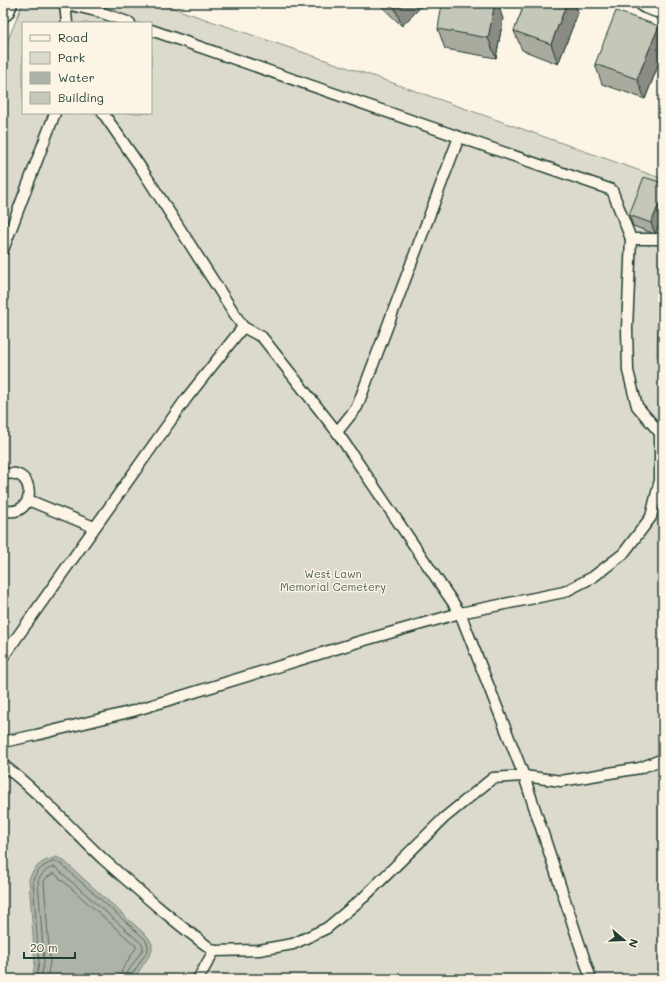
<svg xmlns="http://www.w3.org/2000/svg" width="666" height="982" viewBox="0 0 666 982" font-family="Mali,sans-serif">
	<rect width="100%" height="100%" fill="#fcf5e5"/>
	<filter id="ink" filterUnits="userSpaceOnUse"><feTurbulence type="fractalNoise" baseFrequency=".025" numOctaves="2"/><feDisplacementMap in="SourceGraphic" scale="8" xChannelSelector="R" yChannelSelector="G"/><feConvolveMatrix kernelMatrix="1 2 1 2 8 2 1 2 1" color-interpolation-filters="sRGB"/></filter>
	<g filter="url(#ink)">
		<path fill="#dcdacc" stroke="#7e8c80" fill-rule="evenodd" d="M23,3H158L393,83L663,179V979H3V52ZM23,23H151V113H23Z"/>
		<g fill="#aeb3a7" stroke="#758479">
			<path d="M663,312V375L657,355L658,323Z"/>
			<path d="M57,857L64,861L148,937L152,944V951L134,979H32L35,963L29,879C35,865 42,861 57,857Z"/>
		</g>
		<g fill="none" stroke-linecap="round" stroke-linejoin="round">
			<g stroke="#586c62" stroke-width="1">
				<path d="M663,321L662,324L661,354L663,362"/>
				<path d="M36,979L39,963L33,880C37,869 45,864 56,861L62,865L145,939L148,945V950L131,976V979"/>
				<path d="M41,979L44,962L38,881C41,874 47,868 55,867L143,945V949L127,973L126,979"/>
				<path d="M47,979L50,962L44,882L46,878L54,873L136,946V948L122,970L120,979"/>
			</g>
			<defs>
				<g id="service">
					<path d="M63,3L100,12L130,23"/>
					<path d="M65,3L67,23"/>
					<path d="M151,30L612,190L631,239H663"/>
					<path d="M103,113L141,168L243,327L262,337L337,432L460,613L524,776L591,979"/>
					<path d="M631,239L627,328L628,371L637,406L660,433L663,434"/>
					<path d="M3,250L55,113"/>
					<path d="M337,432L357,407L459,137"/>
					<path d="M3,475C37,464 38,520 3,510"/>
					<path d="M28,500L94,527"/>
					<path d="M3,657L186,399L243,327"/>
					<path d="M3,742L36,735L133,711L358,642L460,613L564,592L593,577L623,554L651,517L660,480V433"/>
					<path d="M3,765C40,793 70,828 103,859C139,891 175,923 214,951L198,979"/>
					<path d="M214,951L259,950L293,944L327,928L364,897L444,818L493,778L524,776L561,781L640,768L663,759"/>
				</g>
				<path id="minor" d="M646,3L663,9"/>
				<path id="primary" d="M3,10L6,3"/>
			</defs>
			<use href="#service" stroke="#1f3d34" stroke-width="13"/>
			<use href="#minor" stroke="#1f3d34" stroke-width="23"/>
			<use href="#primary" stroke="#1f3d34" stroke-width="25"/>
			<use href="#service" stroke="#fcf5e5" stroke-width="10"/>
			<use href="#minor" stroke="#fcf5e5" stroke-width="20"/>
			<use href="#primary" stroke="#fcf5e5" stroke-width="22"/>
		</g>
		<g fill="#a9ab9f" stroke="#1f3d34">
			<path d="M378,3H425L402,26Z"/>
			<path d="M525,3H575L578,13L558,64L522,50L514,31Z"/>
			<path d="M503,19L496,58L445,49L438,29Z"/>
			<path d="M659,26L663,38V53L645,99L602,84L595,64Z"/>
			<path d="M663,183V215L655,234L633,226L629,215Z"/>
		</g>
		<g fill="#8a8b82" stroke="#1f3d34">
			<path d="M397,3H425L402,26L394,6Z"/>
			<path d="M495,3H498L503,19L496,58L488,38Z"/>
			<path d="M567,3H575L578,13L558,64L551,44Z"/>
			<path d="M659,26L663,38V53L645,99L637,79Z"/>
			<path d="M659,204L663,215L655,234L651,223Z"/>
		</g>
		<g fill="#c5c7b9" stroke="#1f3d34">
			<path d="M392,3H397L394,6Z"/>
			<path d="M442,3H495L488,38L438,29Z"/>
			<path d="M525,3H567L551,44L514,31Z"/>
			<path d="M616,11L659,26L637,79L595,64Z"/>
			<path d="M644,177L663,183V205L659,204L651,223L629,215Z"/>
		</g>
	</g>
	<g text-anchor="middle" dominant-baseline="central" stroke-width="3" stroke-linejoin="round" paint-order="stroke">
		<g font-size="11" fill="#455c52" stroke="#fcf5e5">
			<text x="333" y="573">West Lawn<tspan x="333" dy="13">Memorial Cemetery</tspan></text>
		</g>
	</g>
	<rect width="666" height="982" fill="none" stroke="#fcf5e5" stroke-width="16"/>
	<rect x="8" y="8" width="650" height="966" fill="none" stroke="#1f3d34" stroke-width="1.5" filter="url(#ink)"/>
	<rect x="22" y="22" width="130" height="92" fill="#fcf5e5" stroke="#a4ab9e"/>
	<rect x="30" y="35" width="20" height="6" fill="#fcf5e5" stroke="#a4ab9e"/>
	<text x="58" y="42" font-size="12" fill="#1f3d34">Road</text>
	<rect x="30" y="52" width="20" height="12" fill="#dcdacc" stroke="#a4ab9e"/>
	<text x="58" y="62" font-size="12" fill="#1f3d34">Park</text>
	<rect x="30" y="72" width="20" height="12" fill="#aeb3a7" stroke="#a4ab9e"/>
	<text x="58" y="82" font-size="12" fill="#1f3d34">Water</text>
	<rect x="30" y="92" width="20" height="12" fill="#c5c7b9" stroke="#a4ab9e"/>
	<text x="58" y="102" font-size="12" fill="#1f3d34">Building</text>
	<g transform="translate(624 940) rotate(109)" stroke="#fcf5e5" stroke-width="3" paint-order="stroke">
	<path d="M0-3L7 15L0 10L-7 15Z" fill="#1f3d34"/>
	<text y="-6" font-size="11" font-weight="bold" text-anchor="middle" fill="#1f3d34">N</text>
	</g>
	<path d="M24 952v6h51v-6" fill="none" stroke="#1f3d34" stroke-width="2"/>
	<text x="30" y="952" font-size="12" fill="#1f3d34" stroke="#fcf5e5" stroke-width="3" paint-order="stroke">20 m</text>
</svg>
